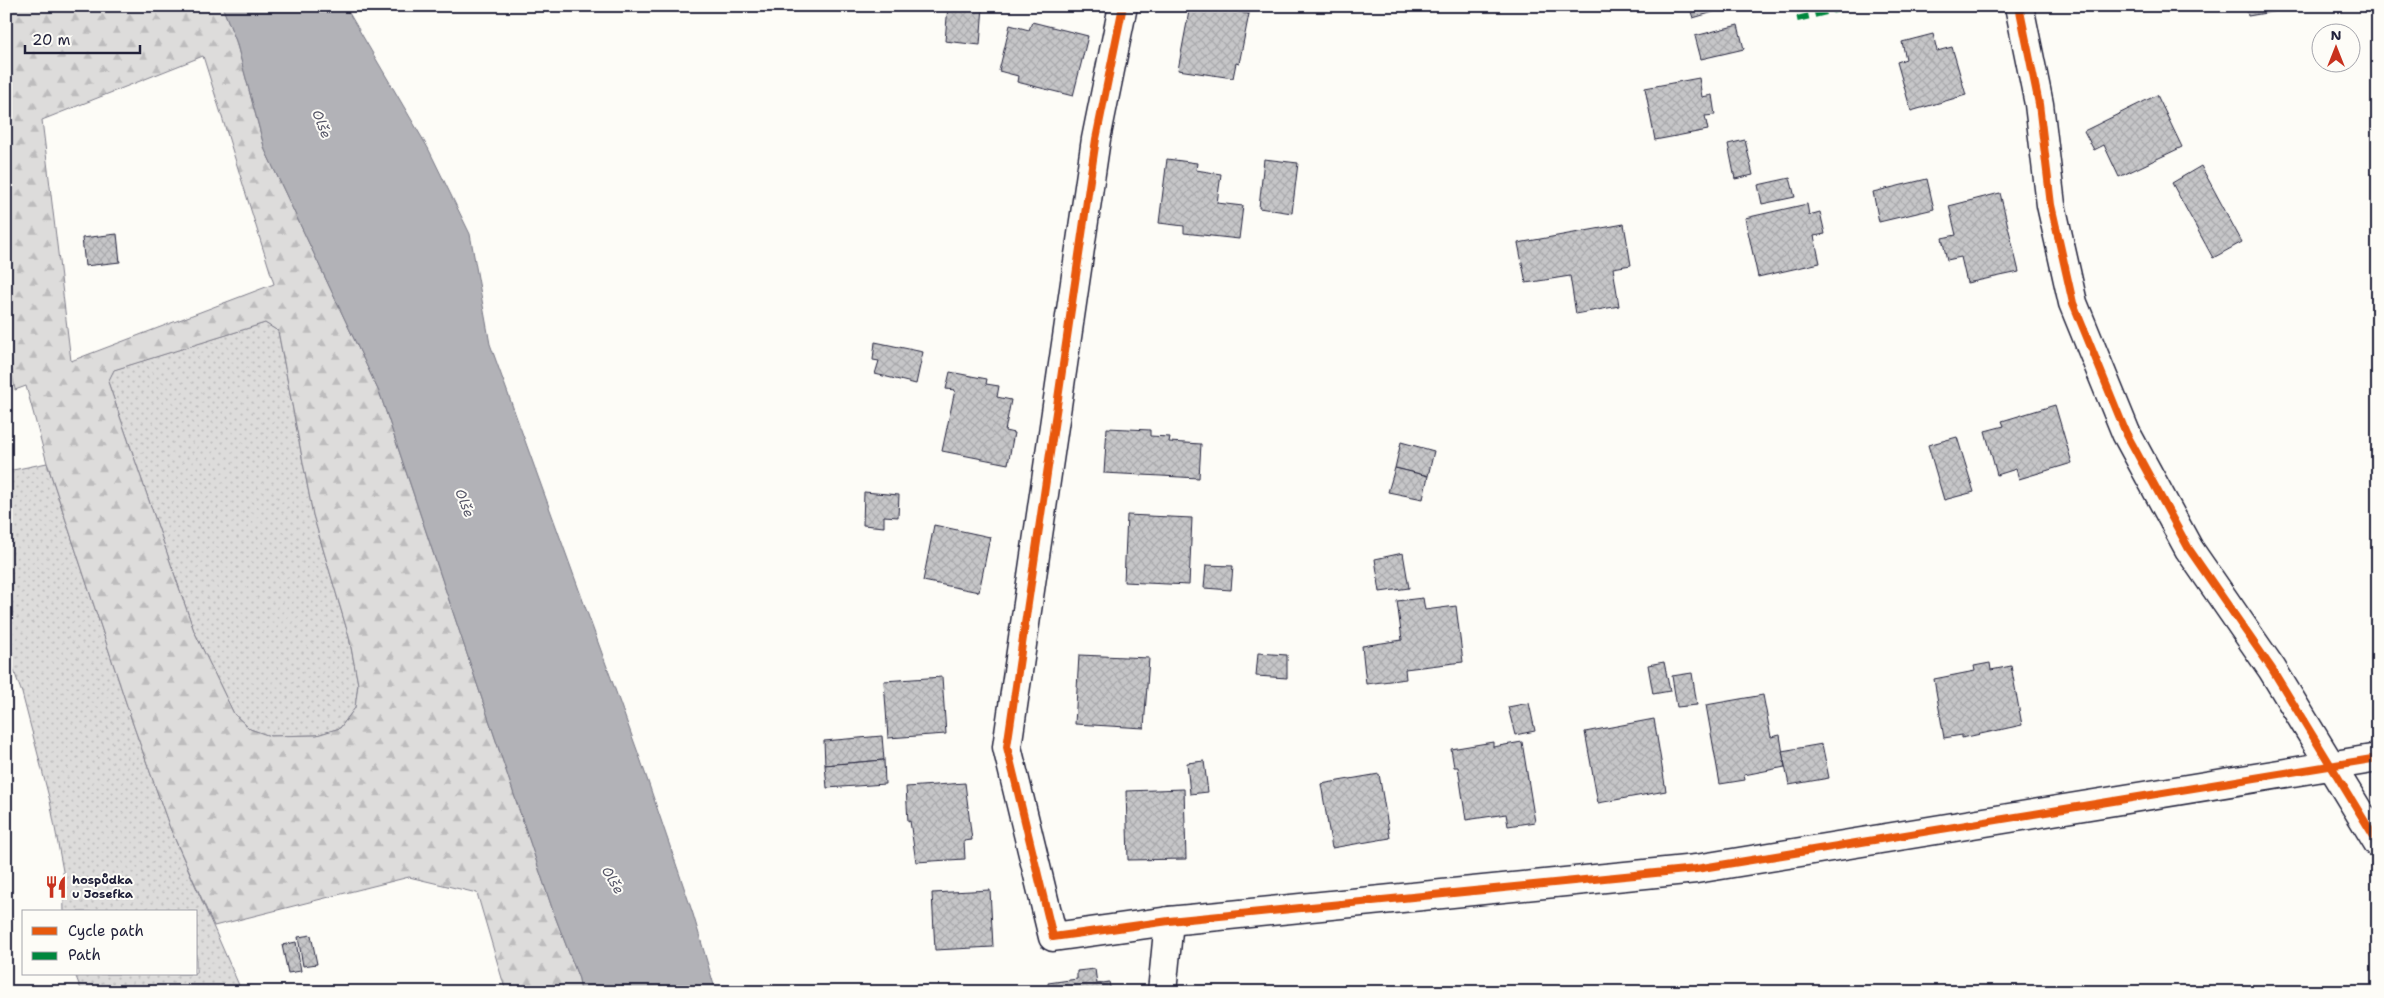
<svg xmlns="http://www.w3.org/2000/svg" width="2384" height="998" viewBox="0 0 2384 998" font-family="'Shantell Sans',sans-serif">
	<defs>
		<pattern id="grass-dots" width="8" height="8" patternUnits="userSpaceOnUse" patternTransform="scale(1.25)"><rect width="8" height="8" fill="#dddcdb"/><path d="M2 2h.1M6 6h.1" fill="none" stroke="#bdbcbd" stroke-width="1.8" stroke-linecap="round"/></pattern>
		<pattern id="forest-firs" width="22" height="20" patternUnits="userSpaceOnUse" patternTransform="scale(1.25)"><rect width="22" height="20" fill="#dddcdb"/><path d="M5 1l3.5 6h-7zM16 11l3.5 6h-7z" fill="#bdbcbd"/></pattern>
		<pattern id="building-cross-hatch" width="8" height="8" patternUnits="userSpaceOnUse" patternTransform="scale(1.25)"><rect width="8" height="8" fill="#c6c6c8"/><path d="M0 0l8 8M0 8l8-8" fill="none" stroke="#aaaaad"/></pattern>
	</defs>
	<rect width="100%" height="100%" fill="#fdfcf7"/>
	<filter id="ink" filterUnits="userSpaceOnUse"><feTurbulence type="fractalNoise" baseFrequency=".02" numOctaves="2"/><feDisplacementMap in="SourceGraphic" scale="10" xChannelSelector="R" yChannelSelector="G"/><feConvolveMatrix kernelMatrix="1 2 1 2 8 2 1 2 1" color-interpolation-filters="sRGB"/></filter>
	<g filter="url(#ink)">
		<g fill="url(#grass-dots)" stroke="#807f8b">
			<path d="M265,323L278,331L313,515L349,637L358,684L355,708L340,728L317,735L270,736L250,729L234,714L194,631L108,382L113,370Z"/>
			<path d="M47,463L134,727L170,828L242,992H82L75,974H196V912H64L63,871L50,801L22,693L6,649L8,471Z"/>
		</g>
		<path fill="url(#forest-firs)" stroke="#807f8b" fill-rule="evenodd" d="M6,6H222L236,41L265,150L380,394L553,911L579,979L581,992H506L477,893L409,877L214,926L170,828L134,727L47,463L26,386L15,390L6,340ZM203,56L274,284L71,361L42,120ZM265,323L278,331L313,515L349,637L358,684L355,708L340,728L317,735L270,736L250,729L234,714L194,631L108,382L114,370Z"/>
		<path fill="#b2b2b7" stroke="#787885" d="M222,6H345L428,148L470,234L490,344L641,761L693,914L716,992H581L579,979L553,911L380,394L265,150L236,41Z"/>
		<g fill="url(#building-cross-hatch)" stroke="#22223b">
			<path d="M948,6H983L980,45L945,41Z"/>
			<path d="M1190,6H1209L1249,14L1239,64L1236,63L1233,78L1178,70Z"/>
			<path d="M1209,6H1250L1249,14Z"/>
			<path d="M1689,6H1727V8L1693,18Z"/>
			<path d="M2246,6H2296V8L2248,16Z"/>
			<path d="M1032,22L1088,36L1073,96L1017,82L1018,76L999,71L1010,25L1029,30Z"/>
			<path d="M1738,25L1744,49L1701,59L1695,36Z"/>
			<path d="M1933,34L1937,51L1952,47L1966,95L1911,111L1897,62L1906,59L1902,42Z"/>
			<path d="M1699,78L1702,97L1712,95L1715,115L1705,116L1708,130L1655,140L1645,88Z"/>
			<path d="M2157,95L2182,147L2119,177L2104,145L2094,150L2084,131Z"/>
			<path d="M1745,140L1753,175L1735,179L1728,144Z"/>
			<path d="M1167,159L1197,163L1196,170L1221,174L1217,203L1243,206L1239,239L1184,233V226L1159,223Z"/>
			<path d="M1264,159L1298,163L1292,213L1259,208Z"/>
			<path d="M2201,166L2242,242L2213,258L2172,183Z"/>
			<path d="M1790,178L1795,197L1762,204L1758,185Z"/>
			<path d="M1927,179L1934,209L1879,222L1873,192Z"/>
			<path d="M2000,193L2019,272L1967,283L1961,257L1947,260L1942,238L1956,235L1949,206Z"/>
			<path d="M1807,204L1809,215L1820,212L1825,234L1814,236L1820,263L1758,277L1745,218Z"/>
			<path d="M1624,224L1631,265L1613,268L1619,306L1576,314L1570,276L1526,283L1518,243Z"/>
			<path d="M117,234L120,262L85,266L82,238Z"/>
			<path d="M875,342L923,352L916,384L875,374L879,361L873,360Z"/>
			<path d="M950,372L987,379L986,384L999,386L997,397L1011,400L1005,431L1014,433L1008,464L942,451L955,390L946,389Z"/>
			<path d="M2055,405L2072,463L2019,479L2016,469L1997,475L1985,431L2004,426L2002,421Z"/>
			<path d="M1107,428L1150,430V436L1170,437L1169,442L1201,444L1199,478L1104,473Z"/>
			<path d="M1957,437L1974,492L1944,500L1928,445Z"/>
			<path d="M1401,442L1434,451L1428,476L1395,468Z"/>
			<path d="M1395,468L1428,476L1423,499L1388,492Z"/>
			<path d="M864,492L899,495L898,517L884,516V527L863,525Z"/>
			<path d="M1127,515L1192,518L1189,585L1124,582Z"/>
			<path d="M934,525L990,537L979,592L923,581Z"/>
			<path d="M1403,553L1409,588L1380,592L1375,559Z"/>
			<path d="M1206,565L1233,566L1231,590L1204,588Z"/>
			<path d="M1423,598L1425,610L1456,606L1463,662L1405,669L1406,679L1366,684L1362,646L1402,640L1397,601Z"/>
			<path d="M1258,653L1287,655V678L1256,676Z"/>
			<path d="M1079,655L1149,658L1144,728L1075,724Z"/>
			<path d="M1664,662L1670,691L1653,694L1648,665Z"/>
			<path d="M1990,663L1991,670L2011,666L2022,725L1962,738V735L1944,738L1934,679L1975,671L1974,666Z"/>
			<path d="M1692,673L1697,705L1677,707L1672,676Z"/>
			<path d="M942,677L946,734L888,738L884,681Z"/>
			<path d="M1763,695L1771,737L1780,735L1785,767L1744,775L1745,780L1720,784L1706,705Z"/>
			<path d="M1529,703L1535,731L1515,735L1508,707Z"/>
			<path d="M1654,719L1666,791L1598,803L1585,732Z"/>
			<path d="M882,736L884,760L825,765L824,741Z"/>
			<path d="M1493,742V747L1522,742L1535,822L1508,826L1506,814L1466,820L1458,767H1454L1451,749Z"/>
			<path d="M1822,744L1829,778L1789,785L1782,751Z"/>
			<path d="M884,760L885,784L827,788L825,765Z"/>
			<path d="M1204,761L1208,792L1190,794L1187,763Z"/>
			<path d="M1379,774L1390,838L1332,848L1321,784Z"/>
			<path d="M965,783L972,840L964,841L965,859L916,862L910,821L908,822L906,787Z"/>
			<path d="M1184,789L1186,859L1128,860L1126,791Z"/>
			<path d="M990,890L993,947L935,950L932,893Z"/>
			<path d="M311,935L317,964L303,966L298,937Z"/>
			<path d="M296,942L301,971L288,973L282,945Z"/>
			<path d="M1095,969L1097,984L1109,982L1111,992H1049L1048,983L1077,979V971Z"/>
		</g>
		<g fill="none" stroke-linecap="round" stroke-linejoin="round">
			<defs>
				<g id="street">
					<path d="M1123,6L1096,139L1007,747L1053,937L1169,921L1696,869L2378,758"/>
					<path d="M2019,6L2039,104L2051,205L2073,303L2126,433L2189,549L2272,669L2378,843"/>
					<path d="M1162,992L1169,921"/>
				</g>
			</defs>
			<use href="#street" stroke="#22223b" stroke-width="31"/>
			<use href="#street" stroke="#fdfcf7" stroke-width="28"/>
			<path stroke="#00873e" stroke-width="6" stroke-dasharray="12 6" stroke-linecap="butt" d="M1797,19L1852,6"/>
			<defs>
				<g id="cycleway">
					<path d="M1123,6L1096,139L1007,747L1053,937L1169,921L1696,869L2378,758"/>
					<path d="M2019,6L2039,104L2051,205L2073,303L2126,433L2189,549L2272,669L2378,843"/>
				</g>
			</defs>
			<use href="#cycleway" stroke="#fdfcf7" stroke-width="11"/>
			<use href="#cycleway" stroke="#e8590c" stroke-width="8"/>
		</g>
	</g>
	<defs>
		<symbol id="restaurant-bare" viewBox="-9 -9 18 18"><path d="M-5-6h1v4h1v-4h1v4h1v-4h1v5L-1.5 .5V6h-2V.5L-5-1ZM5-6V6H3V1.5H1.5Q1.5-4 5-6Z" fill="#c8321e" stroke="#fdfcf7" stroke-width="2.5" paint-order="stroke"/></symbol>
	</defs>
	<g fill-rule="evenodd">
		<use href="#restaurant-bare" x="40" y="871" width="32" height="32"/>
	</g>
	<g text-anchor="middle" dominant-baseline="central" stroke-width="4" stroke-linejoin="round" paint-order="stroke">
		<g font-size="12" font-weight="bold" fill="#22223b" stroke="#fdfcf7" text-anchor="start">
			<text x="72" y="880">hospůdka<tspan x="72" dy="14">u Josefka</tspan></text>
		</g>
		<g font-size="14" font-style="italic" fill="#545466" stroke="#fdfcf7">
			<text transform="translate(322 124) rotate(69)">Olše</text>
			<text transform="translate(465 503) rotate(69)">Olše</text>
			<text transform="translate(613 880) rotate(59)">Olše</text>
		</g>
	</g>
	<rect width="2384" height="998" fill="none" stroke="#fdfcf7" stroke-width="25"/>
	<rect x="12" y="12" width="2359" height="973" fill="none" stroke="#22223b" stroke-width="2" filter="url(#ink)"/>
	<rect x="22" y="910" width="175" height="65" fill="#fdfcf7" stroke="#a5a5ac"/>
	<rect x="32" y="927" width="25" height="8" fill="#e8590c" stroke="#a5a5ac"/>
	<text x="68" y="936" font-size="15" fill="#22223b">Cycle path</text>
	<rect x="32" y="952" width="25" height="8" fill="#00873e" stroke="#a5a5ac"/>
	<text x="68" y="960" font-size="15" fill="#22223b">Path</text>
	<g transform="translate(2336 48)"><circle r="24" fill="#fdfcf7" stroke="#a5a5ac"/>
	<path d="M0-4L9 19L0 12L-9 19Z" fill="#c8321e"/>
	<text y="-8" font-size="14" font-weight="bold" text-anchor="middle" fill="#22223b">N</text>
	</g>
	<path d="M25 45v8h115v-8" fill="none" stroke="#22223b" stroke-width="2.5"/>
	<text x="32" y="45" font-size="15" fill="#22223b" stroke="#fdfcf7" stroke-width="4" paint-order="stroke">20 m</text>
</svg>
